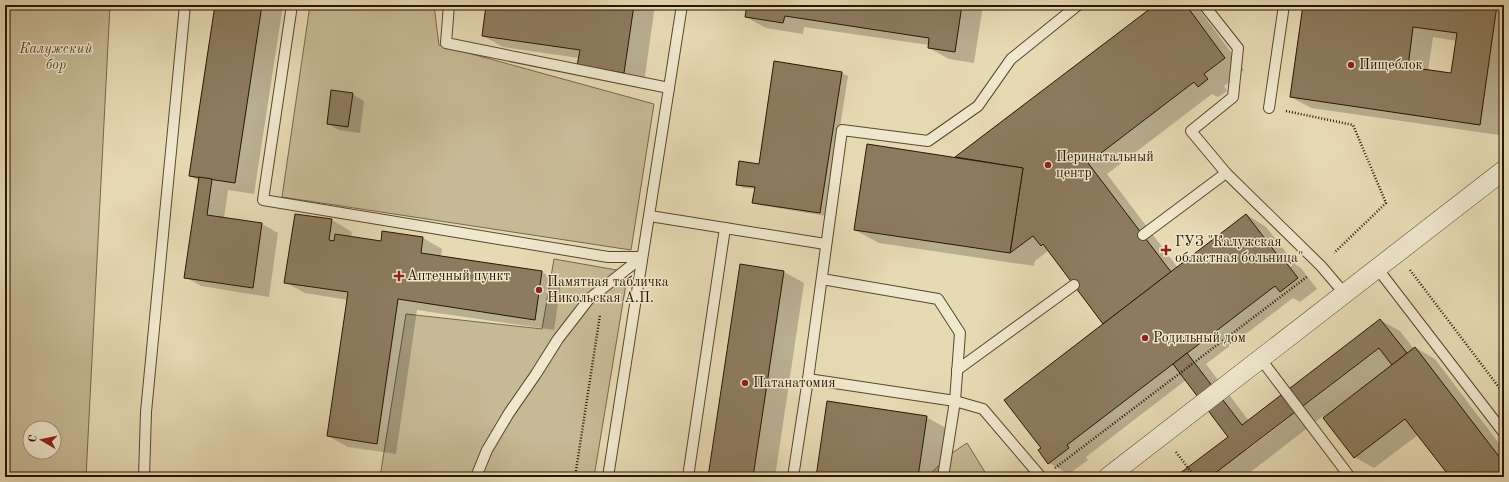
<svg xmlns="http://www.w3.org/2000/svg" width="1509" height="482" viewBox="0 0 1509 482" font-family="'Old Standard TT',serif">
	<rect width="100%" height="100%" fill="#e6dab4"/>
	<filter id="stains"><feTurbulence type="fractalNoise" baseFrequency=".005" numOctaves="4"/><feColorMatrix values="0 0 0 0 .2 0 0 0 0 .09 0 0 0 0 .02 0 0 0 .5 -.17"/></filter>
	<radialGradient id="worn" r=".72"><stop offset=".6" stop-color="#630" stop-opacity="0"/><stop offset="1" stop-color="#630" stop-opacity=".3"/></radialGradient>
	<g fill="#c6b995" stroke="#78674a" fill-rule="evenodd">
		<path d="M5,5H110L86,477H5ZM30,428H54V452H30Z"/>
		<path d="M310,5H434L439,45L654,104L631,250L282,197Z"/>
		<path d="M554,259L628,272L594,477H380L406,314L542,329Z"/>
		<path d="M967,443L988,477H929L930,474L952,453Z"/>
	</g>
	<g fill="#0003" fill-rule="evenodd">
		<path d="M216,5H283L254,194L228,190L224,218L262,224L278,233L269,297L201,286L185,277L199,181L190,176Z"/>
		<path d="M487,5H655L644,83L598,77L579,58L503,47L483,36Z"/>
		<path d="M748,5H983L974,63L949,59L929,48V45L804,27L803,34L766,28L746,17Z"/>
		<path d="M1156,5H1196L1244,70L1224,86L1227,91L1218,97L1212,94L1107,174L1178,268L1247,215L1266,227L1296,265L1301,268L1317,289L1300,302L1293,298L1206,364L1249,421L1380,320L1400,331L1414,349L1416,348L1435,359L1504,450V477H1451L1418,435L1374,468L1354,457L1323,416L1244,477H1177L1229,437L1186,380L1086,457L1088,460L1069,474L1049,463L1042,448L1105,324L1049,250L1035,261L1034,266L879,243L855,230L955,158ZM1382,344L1383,345L1247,450V448Z"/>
		<path d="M1305,5H1504V103L1499,135L1311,108L1291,97ZM1433,37L1457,41L1452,74L1428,71Z"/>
		<path d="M775,62L842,73L848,76L826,216L759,205L754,202L756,189L743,188L737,184L759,165Z"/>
		<path d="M352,94L364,101L360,133L339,130L328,124Z"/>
		<path d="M296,215L332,220L352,232L351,237L382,242L423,238L442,249L441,257L542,272L561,283L554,330L417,310L396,454L348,447L328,436L348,300L305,293L285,282Z"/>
		<path d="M741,265L784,272L804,283L775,477H709Z"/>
		<path d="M926,417L946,428L939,477H817Z"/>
	</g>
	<g fill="#8c7b5e" stroke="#2b1500" fill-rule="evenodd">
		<path d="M215,5H262L235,183L189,176Z"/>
		<path d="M486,5H634L624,73L577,66L580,50L482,36Z"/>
		<path d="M747,5H962L955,52L928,48L929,38L785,16L783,23L745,17Z"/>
		<path d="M1155,5H1186L1225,58L1204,74L1208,79L1198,87L1194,82L1088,163L1171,272L1103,324L1043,244L1041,246L1033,236L1010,253L1023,168L955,157Z"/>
		<path d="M1303,5H1497L1480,125L1290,97ZM1413,27L1457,33L1451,73L1408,67Z"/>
		<path d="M774,61L842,72L820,213L752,203L755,187L736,185L739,161L759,164Z"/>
		<path d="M331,90L353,93L348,127L327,124Z"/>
		<path d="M867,144L1023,168L1010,253L854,230Z"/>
		<path d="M199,177L212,179L207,215L262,223L253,288L184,278Z"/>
		<path d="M295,214L332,219L329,240L334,241L335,234L381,241L382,231L423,237L421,253L542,271L535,320L398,299L377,444L327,436L348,292L284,283Z"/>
		<path d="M1246,214L1279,257L1281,256L1298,278L1280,292L1275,286L1067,445L1069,448L1048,464L1038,450L1041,448L1004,400Z"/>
		<path d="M740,264L784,271L753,477H708Z"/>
		<path d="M1380,319L1407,353L1392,365L1379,348L1210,477H1175L1228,437L1173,364L1187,353L1242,425Z"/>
		<path d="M1415,347L1504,463V477H1450L1405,419L1354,458L1323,418Z"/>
		<path d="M827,401L927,416L918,477H816Z"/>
	</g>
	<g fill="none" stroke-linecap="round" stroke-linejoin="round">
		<defs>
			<g id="lane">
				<path d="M292,5L263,200L608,257H642L589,299L558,339L536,374L509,413L487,450L476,477"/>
				<path d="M449,5L446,43L669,88"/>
				<path d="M1204,5L1238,48L1233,97L1191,131L1226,173"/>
				<path d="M1269,108L1284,5"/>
				<path d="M650,216L725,228"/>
				<path d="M1143,235L1226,173L1321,266L1344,293"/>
				<path d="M1377,268L1504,433"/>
				<path d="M822,279L938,299L960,333L955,401L943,477"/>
				<path d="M1260,358L1350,477"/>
				<path d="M957,370L1074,285"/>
				<path d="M808,379L842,130L928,141L978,106L1011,59L1078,5"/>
				<path d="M144,477L146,412L185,5"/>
				<path d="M608,477L682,5"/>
				<path d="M688,477L725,228L825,244"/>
				<path d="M793,477L808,379L955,401L983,409L1041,477"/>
			</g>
			<path id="street" d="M1108,477L1504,170"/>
		</defs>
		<use href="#lane" stroke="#5a462d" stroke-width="12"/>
		<use href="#street" stroke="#5a462d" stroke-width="20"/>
		<g stroke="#2b1500" stroke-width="2.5" stroke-dasharray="1 2" stroke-linecap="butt">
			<path d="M1286,111L1353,125L1386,203L1334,253"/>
			<path d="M1410,270L1504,394"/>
			<path d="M1176,452L1195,477"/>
			<path d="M1055,468L1308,276"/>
			<path d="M575,477L600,315"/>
		</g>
		<use href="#lane" stroke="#efe7ce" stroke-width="10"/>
		<use href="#street" stroke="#efe7ce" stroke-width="19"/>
	</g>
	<g fill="#8f2418" stroke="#efe7ce" stroke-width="1.5">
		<circle cx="1351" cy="65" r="4"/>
		<circle cx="1048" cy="165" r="4"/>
		<path d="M1164 244h4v4h4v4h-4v4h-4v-4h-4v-4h4z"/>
		<path d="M397 270h4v4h4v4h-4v4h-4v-4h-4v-4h4z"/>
		<circle cx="539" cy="290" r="4"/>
		<circle cx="1145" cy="338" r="4"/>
		<circle cx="745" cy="383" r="4"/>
	</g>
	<g text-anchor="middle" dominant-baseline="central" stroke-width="3" stroke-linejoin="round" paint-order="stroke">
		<g font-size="14" font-style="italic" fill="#5a462d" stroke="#efe7ce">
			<text x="56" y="49">Калужский<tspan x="56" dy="16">бор</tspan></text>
		</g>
		<g font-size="14" fill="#2b1500" stroke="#efe7ce" text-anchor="start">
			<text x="1359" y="65">Пищеблок</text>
			<text x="1056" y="157">Перинатальный<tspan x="1056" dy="16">центр</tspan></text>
			<text x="1175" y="242">ГУЗ "Калужская<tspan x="1175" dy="16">областная больница"</tspan></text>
			<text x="407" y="276">Аптечный пункт</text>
			<text x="547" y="282">Памятная табличка<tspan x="547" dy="16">Никольская А.П.</tspan></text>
			<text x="1153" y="338">Родильный дом</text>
			<text x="753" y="383">Патанатомия</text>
		</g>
	</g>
	<rect width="1509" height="482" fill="none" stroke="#e6dab4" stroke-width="20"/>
	<rect x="6" y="6" width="1497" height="470" fill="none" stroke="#2b1500" stroke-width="2"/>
	<rect x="10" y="10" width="1489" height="462" fill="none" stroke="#2b1500"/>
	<g transform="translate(42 440) rotate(279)"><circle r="19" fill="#efe7ce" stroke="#a1937c"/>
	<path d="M0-3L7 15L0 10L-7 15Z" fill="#8f2418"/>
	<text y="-6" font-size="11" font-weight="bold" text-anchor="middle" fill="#2b1500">С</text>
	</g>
	<rect width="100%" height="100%" filter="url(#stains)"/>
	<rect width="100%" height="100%" fill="url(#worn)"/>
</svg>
